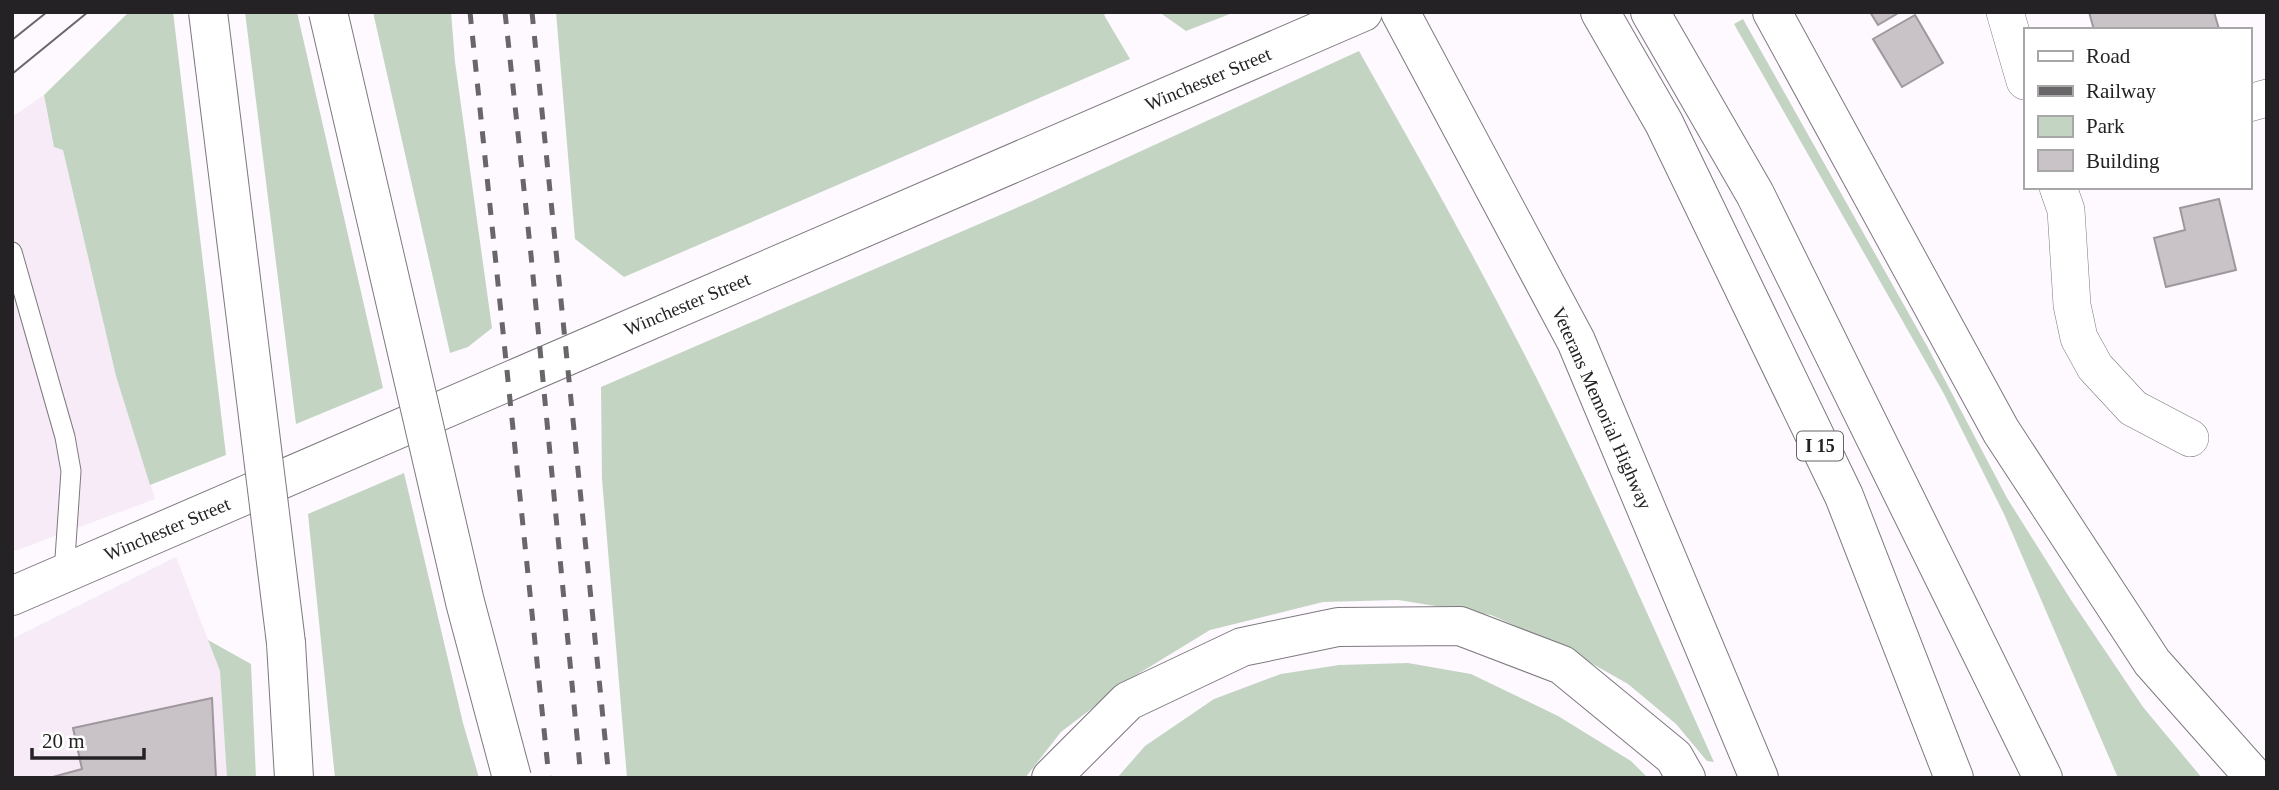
<svg xmlns="http://www.w3.org/2000/svg" width="2279" height="790" viewBox="0 0 2279 790" font-family="'Times New Roman',serif">
	<rect width="100%" height="100%" fill="#fef9ff"/>
	<g fill="#f6ebf7">
		<path d="M44,95L54,147L63,150L116,376L155,499L12,552V117Z"/>
		<path d="M176,557L220,671L227,778H12V639Z"/>
	</g>
	<g fill="#c3d4c3">
		<path d="M129,12H173L226,455L150,485L116,376L63,150L54,147L44,95Z"/>
		<path d="M245,12H297L383,388L296,424Z"/>
		<path d="M373,12H451L455,62L492,328L468,347L450,353Z"/>
		<path d="M556,12H1108L1104,15L1130,59L624,277L575,239Z"/>
		<path d="M1159,12H1235L1186,31Z"/>
		<path d="M1743,19L1927,346L2007,498L2071,600L2143,707L2202,778H2118L2004,514L1944,394L1734,24Z"/>
		<path d="M1359,51C1420,159 1480,266 1536,377C1599,503 1656,633 1714,762L1707,761L1676,724L1628,684L1561,646L1491,615L1398,600L1323,602L1210,630L1133,677L1061,732L1025,778H627L602,479L601,387L1030,202Z"/>
		<path d="M404,473L463,723L479,778H335L308,514Z"/>
		<path d="M208,640L251,664L256,778H227L220,671Z"/>
		<path d="M1408,663L1471,674L1558,716L1631,761L1648,778H1117L1145,746L1214,699L1281,674L1339,665Z"/>
	</g>
	<g fill="#c9c2c7" stroke="#9e989d" stroke-width="2">
		<path d="M1870,12H1900L1878,25Z"/>
		<path d="M2089,12H2214L2219,29L2094,30Z"/>
		<path d="M1915,15L1943,63L1902,87L1873,39Z"/>
		<path d="M2219,199L2236,270L2166,287L2154,238L2185,230L2180,208Z"/>
		<path d="M212,698L216,778H49L82,769L73,728Z"/>
	</g>
	<g fill="none" stroke-linecap="round" stroke-linejoin="round">
		<defs>
			<path id="lane" d="M12,252L65,437L71,471L64,573"/>
			<g id="street">
				<path d="M2005,12L2025,81"/>
				<path d="M2249,103L2267,98"/>
				<path d="M2058,187L2066,210L2072,305L2079,338L2095,367L2133,408L2190,438"/>
			</g>
			<path id="secondary" d="M12,596L1363,12"/>
			<g id="highway">
				<path d="M1400,12L1576,341L1759,778"/>
				<path d="M1600,12L1664,123L1844,496L1954,778"/>
				<path d="M1650,12L1755,194L2043,778"/>
				<path d="M1772,12L2001,431L2152,662L2255,778"/>
				<path d="M286,643L294,778"/>
				<path d="M1051,778L1128,701L1242,647L1338,627L1460,626L1562,665L1674,757L1686,778"/>
			</g>
		</defs>
		<use href="#lane" stroke="#7d797e" stroke-width="21"/>
		<use href="#street" stroke="#7d797e" stroke-width="38"/>
		<use href="#secondary" stroke="#7d797e" stroke-width="40"/>
		<use href="#highway" stroke="#7d797e" stroke-width="40"/>
		<use href="#lane" stroke="#fff" stroke-width="19"/>
		<use href="#street" stroke="#fff" stroke-width="37"/>
		<use href="#secondary" stroke="#fff" stroke-width="38"/>
		<use href="#highway" stroke="#fff" stroke-width="38"/>
		<g stroke="#696669" stroke-width="2">
			<path d="M12,40L47,12"/>
			<path d="M12,74L88,12"/>
		</g>
		<g stroke="#696669" stroke-width="5" stroke-dasharray="12 12" stroke-linecap="butt">
			<path d="M470,12L549,778"/>
			<path d="M505,12L531,255L581,778"/>
			<path d="M532,12L609,778"/>
		</g>
		<defs>
			<g id="highway-bridge">
				<path d="M208,12L286,643"/>
				<path d="M328,12L465,602L512,778"/>
			</g>
		</defs>
		<use href="#highway-bridge" stroke="#7d797e" stroke-width="40" stroke-linecap="butt"/>
		<use href="#highway-bridge" stroke="#fff" stroke-width="38"/>
	</g>
	<g text-anchor="middle" dominant-baseline="central" stroke-width="5" stroke-linejoin="round" paint-order="stroke">
		<rect fill="#fff" stroke="#666466" stroke-width="2" x="1797" y="431.5" width="46" height="29" rx="5"/>
		<g font-size="18" font-weight="bold" fill="#242224">
			<text x="1820" y="446">I 15</text>
		</g>
		<g font-size="19" fill="#242224" stroke="#fff">
			<text transform="translate(1208 79) rotate(-23)">Winchester Street</text>
			<text transform="translate(687 304) rotate(-23)">Winchester Street</text>
			<text transform="translate(1602 408) rotate(66)">Veterans Memorial Highway</text>
			<text transform="translate(167 529) rotate(-23)">Winchester Street</text>
		</g>
	</g>
	<rect width="2279" height="790" fill="none" stroke="#242224" stroke-width="28"/>
	<rect x="2024" y="28" width="228" height="161" fill="#ffffff" stroke="#a7a7a7" stroke-width="2"/>
	<rect x="2038" y="51" width="35" height="10" fill="#ffffff" stroke="#a7a7a7" stroke-width="2"/>
	<text x="2086" y="63" font-size="21" fill="#242224">Road</text>
	<rect x="2038" y="86" width="35" height="10" fill="#696669" stroke="#a7a7a7" stroke-width="2"/>
	<text x="2086" y="98" font-size="21" fill="#242224">Railway</text>
	<rect x="2038" y="116" width="35" height="21" fill="#c3d4c3" stroke="#a7a7a7" stroke-width="2"/>
	<text x="2086" y="133" font-size="21" fill="#242224">Park</text>
	<rect x="2038" y="150" width="35" height="21" fill="#c9c2c7" stroke="#a7a7a7" stroke-width="2"/>
	<text x="2086" y="168" font-size="21" fill="#242224">Building</text>
	<path d="M32 748v10h112v-10" fill="none" stroke="#242224" stroke-width="3.5"/>
	<text x="42" y="748" font-size="21" fill="#242224" stroke="#ffffff" stroke-width="5" paint-order="stroke">20 m</text>
</svg>
